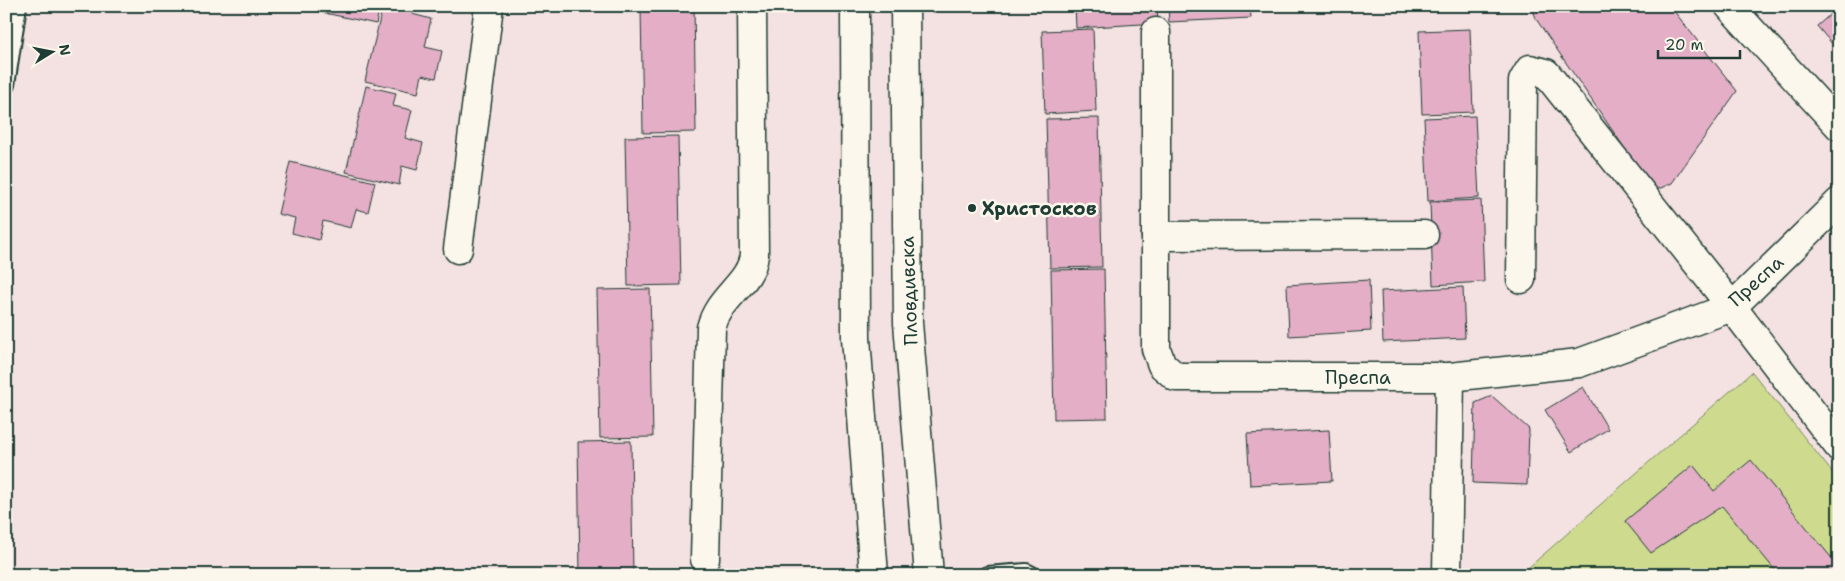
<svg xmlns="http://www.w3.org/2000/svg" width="1845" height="581" viewBox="0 0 1845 581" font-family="'Shantell Sans',sans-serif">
	<rect width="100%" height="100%" fill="#f4e1e1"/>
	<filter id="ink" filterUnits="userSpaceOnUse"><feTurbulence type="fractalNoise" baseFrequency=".02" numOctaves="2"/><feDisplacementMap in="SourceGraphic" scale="10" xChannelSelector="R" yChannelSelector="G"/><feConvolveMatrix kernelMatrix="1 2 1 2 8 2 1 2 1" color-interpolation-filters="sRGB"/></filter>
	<g filter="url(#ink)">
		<path fill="#cedb8f" stroke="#768c62" d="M1752,372L1839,481V575H1520Z"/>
		<g fill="#e3aec6" stroke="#1f3d34">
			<path d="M292,6H380L376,24Z"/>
			<path d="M383,6H414L412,14L431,19L425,47L442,51L436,78L422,75L418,93L365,81Z"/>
			<path d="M641,6H694L696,132L643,133Z"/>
			<path d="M1075,6H1157L1158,23L1076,28Z"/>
			<path d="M1168,6H1250L1251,18L1169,22Z"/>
			<path d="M1532,6H1670L1737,91L1672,183L1654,191L1536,19Z"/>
			<path d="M1839,7V52L1817,26Z"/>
			<path d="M1093,29L1096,111L1045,114L1042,31Z"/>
			<path d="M1470,29L1473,112L1422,114L1419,31Z"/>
			<path d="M366,86L396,93L393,106L412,110L405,138L423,143L417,170L402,166L399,185L346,172Z"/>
			<path d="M1475,116L1479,198L1428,201L1424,118Z"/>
			<path d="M1099,118L1102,267L1050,268L1046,119Z"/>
			<path d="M678,136L681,285L628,286L625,137Z"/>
			<path d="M290,162L375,182L368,212L356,209L351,228L323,221L319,240L292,233L295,218L278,214Z"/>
			<path d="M1481,200L1484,282L1433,285L1430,202Z"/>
			<path d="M1104,269L1107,418L1054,419L1051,270Z"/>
			<path d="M1369,280L1371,331L1289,336L1287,285Z"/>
			<path d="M1463,287L1465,338L1383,342L1381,291Z"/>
			<path d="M650,289L653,437L600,438L597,290Z"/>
			<path d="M1583,387L1608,429L1571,452L1545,410Z"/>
			<path d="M1492,396L1529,429L1527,485L1473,483L1475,403Z"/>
			<path d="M1329,430L1332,481L1250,485L1247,434Z"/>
			<path d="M631,441L633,575H580L578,442Z"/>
			<path d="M1751,460L1839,567V575H1779L1722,506L1651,553L1625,521L1693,465L1714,491Z"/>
		</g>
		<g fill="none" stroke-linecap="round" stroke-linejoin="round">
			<defs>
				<g id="lane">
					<path d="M6,85L18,6"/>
					<path d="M987,575L1026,572L1032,575"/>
				</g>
				<g id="street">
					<path d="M1729,6L1839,126"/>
					<path d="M1156,32V349L1162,365L1176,377H1450L1579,363L1732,307L1839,202"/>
					<path d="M1156,236L1424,235"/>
					<path d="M458,249L489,6"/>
					<path d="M1521,279L1523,81L1530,69L1546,73L1732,307L1839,447"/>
					<path d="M705,559L711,328C719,296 751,284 754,255L752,6"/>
					<path d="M1447,575L1450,377"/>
				</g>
				<g id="secondary">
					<path d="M855,6L856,338L874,575"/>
					<path d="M905,6L908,323L929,575"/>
				</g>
			</defs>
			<use href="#lane" stroke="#1f3d34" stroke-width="20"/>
			<use href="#street" stroke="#1f3d34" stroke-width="31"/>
			<use href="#secondary" stroke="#1f3d34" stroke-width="31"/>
			<use href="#lane" stroke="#fbf7ec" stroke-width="16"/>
			<use href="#street" stroke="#fbf7ec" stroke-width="28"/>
			<use href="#secondary" stroke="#fbf7ec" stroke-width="28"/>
		</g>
	</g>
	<circle fill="#1f3d34" stroke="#fbf7ec" stroke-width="2" cx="972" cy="208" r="5"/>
	<g text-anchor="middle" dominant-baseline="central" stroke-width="5" stroke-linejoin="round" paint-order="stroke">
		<g font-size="19" font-weight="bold" fill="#1f3d34" stroke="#fbf7ec" text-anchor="start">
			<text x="982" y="208">Христосков</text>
		</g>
		<g font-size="19" fill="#1f3d34" stroke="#fbf7ec">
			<text transform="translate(1756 281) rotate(-42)">Преспа</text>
			<text transform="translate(909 291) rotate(-92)">Пловдивска</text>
			<text x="1358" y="377">Преспа</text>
		</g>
	</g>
	<rect width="1845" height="581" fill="none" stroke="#fbf7ec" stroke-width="25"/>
	<rect x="12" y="12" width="1820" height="556" fill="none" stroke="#1f3d34" stroke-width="2" filter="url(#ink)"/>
	<g transform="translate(52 52) rotate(80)" stroke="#fbf7ec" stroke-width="4" paint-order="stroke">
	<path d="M0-4L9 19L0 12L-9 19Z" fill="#1f3d34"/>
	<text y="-8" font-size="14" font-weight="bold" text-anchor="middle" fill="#1f3d34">N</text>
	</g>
	<path d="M1658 50v8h82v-8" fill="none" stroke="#1f3d34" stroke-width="2.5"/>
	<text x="1665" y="50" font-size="15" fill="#1f3d34" stroke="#fbf7ec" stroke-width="4" paint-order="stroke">20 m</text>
</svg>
